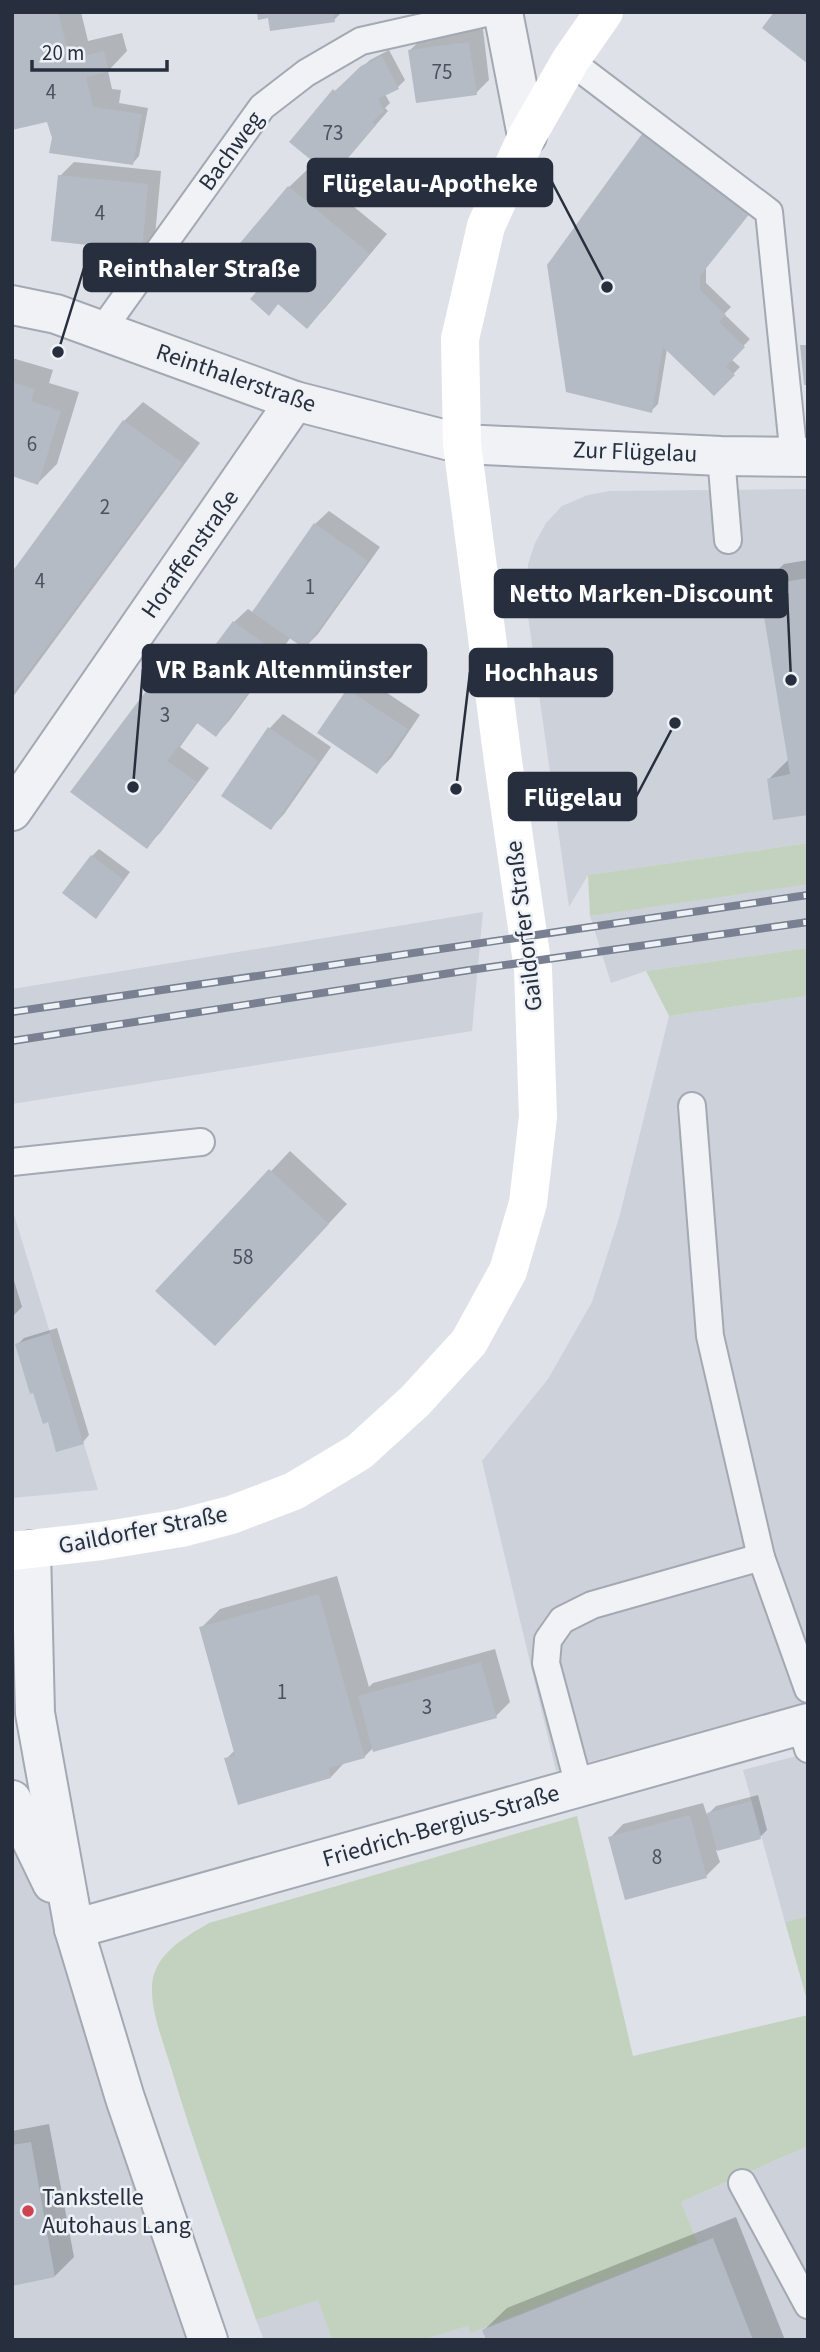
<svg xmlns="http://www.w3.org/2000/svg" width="820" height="2352" viewBox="0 0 820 2352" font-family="'Source Sans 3',sans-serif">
	<rect width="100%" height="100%" fill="#dee2e8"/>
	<g fill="#ccd1da">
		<path d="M808,489V843L588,875L569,907L526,602L528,564L535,543L546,523L562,506L588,495L610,491Z"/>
		<path d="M808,883V948L646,971L611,983L590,916Z"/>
		<path d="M483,912L472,1031L12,1104V989Z"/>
		<path d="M808,996V1703L556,1771L482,1461L548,1379L592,1302L619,1218L669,1016Z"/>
		<path d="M12,1208L98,1490L12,1498Z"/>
		<path d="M808,1753V1916L785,1922L743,1770Z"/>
		<path d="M12,1800L74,1929L208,2340H12Z"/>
		<path d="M808,2146V2340H422L468,2326L470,2332L698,2243L681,2202Z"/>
		<path d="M318,2299L332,2340H264L256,2320Z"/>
	</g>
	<g fill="#c3d2bf">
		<path d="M808,843V884L590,916L588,875Z"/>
		<path d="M808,948V996L669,1016L646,971Z"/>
		<path d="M577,1816L633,2056L808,2015V2146L681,2202L698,2243L470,2333L468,2326L422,2340H332L318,2300L256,2320C228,2237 197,2155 172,2071C165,2047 151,2013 152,1988C152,1955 185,1937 209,1923Z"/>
		<path d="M808,1916V2004L785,1922Z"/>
	</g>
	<g fill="#0003">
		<path d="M12,12H81L88,41L122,33L127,51L108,71L112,89L121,90L119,103L148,108L139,156L133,163L54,138Z"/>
		<path d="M259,12H342L334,20L269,16Z"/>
		<path d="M483,29L489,80L476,93L410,50L424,37Z"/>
		<path d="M389,50L405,80L398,87L385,94L390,103L385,108L388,111L332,175L335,91L370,60Z"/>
		<path d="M74,162L161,171L155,236L141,249L60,176Z"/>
		<path d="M308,169L387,234L326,307L307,326L279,303L269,313L289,187Z"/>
		<path d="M549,265L706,267V283L731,307L724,314L750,339L731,359L740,367L714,394L667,349L658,404L651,411Z"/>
		<path d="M12,358L53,370L49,383L79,392L57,464L38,483L12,474Z"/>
		<path d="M143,402L200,443L12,698V574L124,421Z"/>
		<path d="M329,511L380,547L318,634L305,647L291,637L229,721L216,735L198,722L180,747L209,768L160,833L147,846L73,792L162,672L176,658L195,674L234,622L248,609L254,613L315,524Z"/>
		<path d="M808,560V813L769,779L790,758L761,586L784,564Z"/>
		<path d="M362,676L420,715L391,758L377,772L319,733L349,690Z"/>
		<path d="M283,714L331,747L284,814L271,828L224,795L270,728Z"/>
		<path d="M99,849L130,872L102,910L92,856Z"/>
		<path d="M290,1151L347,1204L234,1325L158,1291Z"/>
		<path d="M12,1274L22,1307L12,1317Z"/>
		<path d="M57,1328L89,1435L83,1442L49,1420L17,1345L24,1338Z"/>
		<path d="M337,1576L369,1687L373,1683L495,1649L510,1702L496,1716L374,1747L364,1757L345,1762L331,1777L226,1759L235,1750L201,1628L220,1609Z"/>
		<path d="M758,1795L767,1830L760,1837L716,1850L720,1862L706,1876L610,1838L623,1824L703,1803L707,1815L716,1806Z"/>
		<path d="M49,2124L74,2257L55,2276L12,2284V2131Z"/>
		<path d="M736,2217L785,2340H488L484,2330L507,2308Z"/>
	</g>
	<g fill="#b5bbc4">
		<path d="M12,12H58L70,59L104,51L109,72L86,77L93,107L142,114L133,165L49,153L52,138L47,122L12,130Z"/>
		<path d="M257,12H333L335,22L270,31L268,18L258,20Z"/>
		<path d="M774,12H808V64L762,28Z"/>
		<path d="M469,42L477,95L416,103L408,50Z"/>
		<path d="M382,56L399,89L378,99L384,111L372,122L376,125L332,177L289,142L333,89L335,91L361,66Z"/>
		<path d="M647,127L755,207L700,276V290L726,315L719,322L745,347L726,367L735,375L714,396L663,347L652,413L566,392L547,265Z"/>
		<path d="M58,175L148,184L142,251L51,241Z"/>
		<path d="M288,186L370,254L307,329L278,304L269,316L250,299L259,289L225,261Z"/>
		<path d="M800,345H808V385H804Z"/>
		<path d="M12,382L35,389L31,401L61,411L38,485L12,476Z"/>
		<path d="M123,420L183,463L12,694V572Z"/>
		<path d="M314,523L368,561L305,649L252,612Z"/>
		<path d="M808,578V815L773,820L767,779L790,774L759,586Z"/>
		<path d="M233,621L277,653L216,737L197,723L167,761L197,782L147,849L70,792L161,671L183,688Z"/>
		<path d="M347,689L408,729L377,774L317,733Z"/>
		<path d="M268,727L318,761L271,830L221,796Z"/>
		<path d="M91,855L124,880L96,919L62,893Z"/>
		<path d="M269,1169L329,1224L215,1346L155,1291Z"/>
		<path d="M50,1333L84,1444L56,1452L48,1422L43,1424L33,1393L30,1394L15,1344Z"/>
		<path d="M319,1594L365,1758L329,1768L331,1778L238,1805L224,1758L235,1756L199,1627Z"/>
		<path d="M481,1662L497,1718L373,1752L358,1696Z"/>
		<path d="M751,1801L761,1839L717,1851L707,1813Z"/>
		<path d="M690,1815L707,1878L625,1900L608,1837Z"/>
		<path d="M31,2142L55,2277L12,2286V2145Z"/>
		<path d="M713,2238L753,2340H486L482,2330Z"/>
	</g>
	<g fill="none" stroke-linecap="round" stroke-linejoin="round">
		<defs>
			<g id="lane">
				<path d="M570,61L769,212L794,458"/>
				<path d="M102,330L262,107L306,73L361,41L490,12"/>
				<path d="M721,456L728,540"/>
				<path d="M692,1106L710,1336L761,1557L808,1689"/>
				<path d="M12,1162L201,1142"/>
				<path d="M801,1726L808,1749"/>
				<path d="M579,1786L546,1663L548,1640L562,1620L592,1605L761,1557"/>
				<path d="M742,2183L808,2305"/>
			</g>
			<g id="street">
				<path d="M503,12L527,136"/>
				<path d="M12,305L56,314L295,401L462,444L721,456L808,457"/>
				<path d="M12,811L295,401"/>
				<path d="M31,1550L35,1713L74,1929L125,2098L208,2340"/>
				<path d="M12,1800L52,1883"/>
				<path d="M74,1929L808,1723"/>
			</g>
		</defs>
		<use href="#lane" stroke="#a3a9b2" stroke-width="30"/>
		<use href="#street" stroke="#a3a9b2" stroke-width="42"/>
		<use href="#lane" stroke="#f1f2f6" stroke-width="26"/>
		<use href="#street" stroke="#f1f2f6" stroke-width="38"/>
		<path stroke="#fff" stroke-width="38" d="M12,1551L101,1541L181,1528L231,1515L294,1491L359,1452L415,1401L469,1342L508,1271L528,1203L538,1117L533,969L503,761L462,444L460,339L486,226L527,136L570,61L604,12"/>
		<defs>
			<g id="rail">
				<path d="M12,1012L808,895"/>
				<path d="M12,1041L470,970L808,922"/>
			</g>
		</defs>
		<use href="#rail" stroke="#788091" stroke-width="8"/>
		<use href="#rail" stroke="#eef1f5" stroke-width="5" stroke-dasharray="16" stroke-linecap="butt"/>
	</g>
	<circle fill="#cd4352" stroke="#eef1f5" stroke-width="2.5" cx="28" cy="2211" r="7"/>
	<g text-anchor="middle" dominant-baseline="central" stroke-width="5" stroke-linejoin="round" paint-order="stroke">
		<g font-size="21" fill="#4a5260">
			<text x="442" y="72">75</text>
			<text x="51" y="92">4</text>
			<text x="333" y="133">73</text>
			<text x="100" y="213">4</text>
			<text x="32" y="444">6</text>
			<text x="105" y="507">2</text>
			<text x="40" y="581">4</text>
			<text x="310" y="587">1</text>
			<text x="165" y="715">3</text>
			<text x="243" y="1257">58</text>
			<text x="282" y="1692">1</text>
			<text x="427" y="1707">3</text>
			<text x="657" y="1857">8</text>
		</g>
		<g font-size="24" fill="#272f3e" stroke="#eef1f5">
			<text transform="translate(231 151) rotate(-54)">Bachweg</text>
			<text transform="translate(236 378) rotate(19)">Reinthalerstraße</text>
			<text transform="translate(635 452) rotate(2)">Zur Flügelau</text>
			<text transform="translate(190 554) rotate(-55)">Horaffenstraße</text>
			<text transform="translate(524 926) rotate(-97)">Gaildorfer Straße</text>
			<text transform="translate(143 1530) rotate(-11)">Gaildorfer Straße</text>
			<text transform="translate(441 1826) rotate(-16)">Friedrich-Bergius-Straße</text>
		</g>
		<g font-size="24" fill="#272f3e" stroke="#eef1f5" text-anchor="start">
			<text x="42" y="2197">Tankstelle<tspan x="42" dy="28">Autohaus Lang</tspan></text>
		</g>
	</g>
	<path fill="none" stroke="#272f3e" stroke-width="2.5" d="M607 287L552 182M58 352L84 268M791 680L787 593M133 787L143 669M456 789L470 672M675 723L636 797"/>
	<g fill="#272f3e" stroke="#eef1f5" stroke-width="2.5">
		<circle cx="607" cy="287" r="7"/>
		<circle cx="58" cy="352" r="7"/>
		<circle cx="791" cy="680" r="7"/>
		<circle cx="133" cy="787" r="7"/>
		<circle cx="456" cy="789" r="7"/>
		<circle cx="675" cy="723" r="7"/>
	</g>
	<g fill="#272f3e" stroke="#272f3e" stroke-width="2.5">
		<rect x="308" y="159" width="244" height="47" rx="7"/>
		<rect x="84" y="244" width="231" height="47" rx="7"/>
		<rect x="495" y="570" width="292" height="47" rx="7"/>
		<rect x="143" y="645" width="283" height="47" rx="7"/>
		<rect x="470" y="649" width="142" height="47" rx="7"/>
		<rect x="509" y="773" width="127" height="47" rx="7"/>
	</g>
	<g font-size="26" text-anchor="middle" font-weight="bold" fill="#fff">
		<text x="430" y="192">Flügelau-Apotheke</text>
		<text x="199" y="277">Reinthaler Straße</text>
		<text x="641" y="602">Netto Marken-Discount</text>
		<text x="284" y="678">VR Bank Altenmünster</text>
		<text x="541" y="681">Hochhaus</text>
		<text x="573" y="806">Flügelau</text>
	</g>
	<rect width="820" height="2352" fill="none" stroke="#272f3e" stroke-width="28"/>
	<path d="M32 60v10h135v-10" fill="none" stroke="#272f3e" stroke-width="3.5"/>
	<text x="42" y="60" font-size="21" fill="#272f3e" stroke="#eef1f5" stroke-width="5" paint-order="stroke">20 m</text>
</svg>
